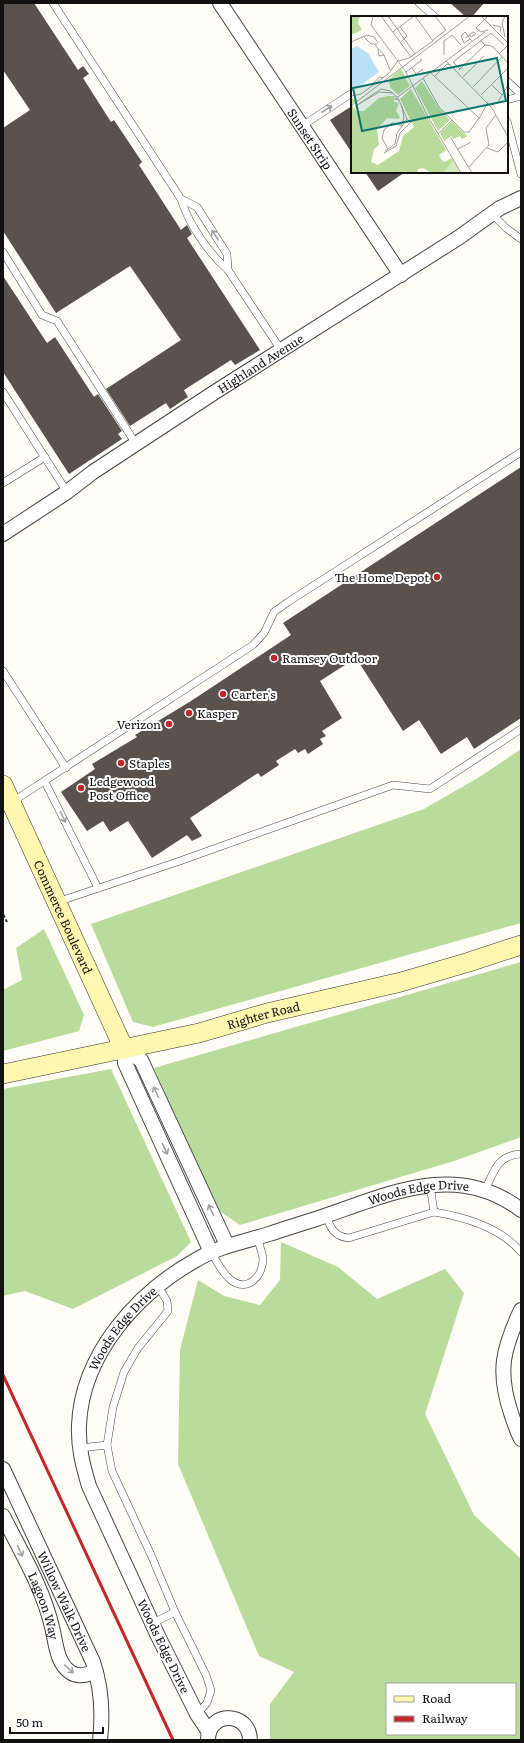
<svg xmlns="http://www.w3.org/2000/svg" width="524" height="1743" viewBox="0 0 524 1743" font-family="Literata,serif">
	<rect width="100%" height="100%" fill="#fffdf5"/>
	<g fill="#b9dc9c" fill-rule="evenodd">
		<path d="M521,749V923L153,1027L133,1022L91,924L424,809L481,776Z"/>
		<path d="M44,929L84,1015L79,1031L3,1051V990L22,980L16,948Z"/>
		<path d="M521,962V1137L454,1161L240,1225L218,1210L154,1068Z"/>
		<path d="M111,1069L191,1242L177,1256L73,1309L25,1291L3,1296V1089Z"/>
		<path d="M281,1242L338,1267L377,1299L445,1269L464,1293L425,1414L474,1515L521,1559V1740H270V1704L294,1672L259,1656L178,1464L180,1350L198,1280L224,1296L260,1305L280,1280ZM387,1684H515V1734H387Z"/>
	</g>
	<g fill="#5a524d">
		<path d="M3,3H34L78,70L83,66L89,74L83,78L111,122L114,120L142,162L139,165L181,230L187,225L192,234L187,238L260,350L235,365L231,360L184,390L188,397L170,409L166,403L130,426L106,389L181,340L130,266L56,313L3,231V128L30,110L3,70Z"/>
		<path d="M450,3H484L472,17H466Z"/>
		<path d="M352,106V153L330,120Z"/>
		<path d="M365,172H405L378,191Z"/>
		<path d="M3,276L47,343L55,337L94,397L98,394L122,431L118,434L122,439L69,474L3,372Z"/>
		<path d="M521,467V718L474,749L467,737L441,754L419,720L403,731L356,658L320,681L342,718L322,731L326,736L320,739L323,744L308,754L305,749L298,753L295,749L276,761L279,765L261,777L258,773L190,818L202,836L192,841L187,835L152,858L128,821L110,832L103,821L87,831L61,792L95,769L92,764L137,737L135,735L191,701L291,635L283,623Z"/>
	</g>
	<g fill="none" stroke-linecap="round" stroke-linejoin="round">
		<defs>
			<g id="lane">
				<path d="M53,3L181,199C188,223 209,254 228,270L281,350"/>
				<path d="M419,3L435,17"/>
				<path d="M507,81L521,94"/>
				<path d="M507,100L521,96"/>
				<path d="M507,121L521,174"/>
				<path d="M302,126L352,93"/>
				<path d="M181,199L197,207L227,254L228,270"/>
				<path d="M492,214L506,228L521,239"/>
				<path d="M3,252L42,315L57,321L136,444"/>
				<path d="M3,392L67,492"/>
				<path d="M3,483L45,457"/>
				<path d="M3,671L66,768"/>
				<path d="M45,782L98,888"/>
				<path d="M12,802L253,645L264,633L274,612L288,602L521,452"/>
				<path d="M57,902L177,862L393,785L430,789L521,729"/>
				<path d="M430,1185L434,1212"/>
				<path d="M485,1190C494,1172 497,1155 521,1154"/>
				<path d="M326,1215C330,1228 335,1237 349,1238L434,1212C465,1217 500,1227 521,1252"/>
				<path d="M211,1252C217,1262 222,1273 231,1280C248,1293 263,1276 263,1258C262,1252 259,1244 257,1237"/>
				<path d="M158,1286L167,1301L168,1311L138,1348L124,1372L113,1407L107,1445L112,1471L151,1555L175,1612L206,1675L211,1690L207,1703L197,1714"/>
				<path d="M80,1448L107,1445"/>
				<path d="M153,1623L175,1612"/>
			</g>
			<g id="street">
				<path id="s1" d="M220,3L401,275"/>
				<path id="s2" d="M3,534L67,492L93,472L215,392L458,238L500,208L521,198"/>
				<path d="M124,1049L141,1060L227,1245"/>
				<path d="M124,1049L125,1063L211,1252"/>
				<path d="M521,1310C503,1349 497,1371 511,1413C514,1422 517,1431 521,1439"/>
				<path id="s3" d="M3,1469L93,1662C101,1686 103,1714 100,1740"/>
				<path id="s4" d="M3,1516C21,1552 43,1588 52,1627C56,1642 56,1662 70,1672C78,1678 87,1674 96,1672"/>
				<path id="s5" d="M209,1732L197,1714L158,1636L89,1486C83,1466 78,1447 79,1425C82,1354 137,1293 196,1260C219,1246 244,1242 269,1234C284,1229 300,1224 316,1219C385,1196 455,1159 521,1210"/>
				<path d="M208,1739C209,1711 249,1711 250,1740"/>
			</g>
			<g id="secondary">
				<path id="s6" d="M3,785L124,1049"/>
				<path id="s7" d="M3,1074L199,1033L267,1013L401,982L469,962L521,945"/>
			</g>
		</defs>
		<use href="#lane" stroke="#444" stroke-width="8"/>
		<use href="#street" stroke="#444" stroke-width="16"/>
		<use href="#secondary" stroke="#333" stroke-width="20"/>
		<path stroke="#333" stroke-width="2" stroke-dasharray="4 2" stroke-linecap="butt" d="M3,914L7,922"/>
		<use href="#lane" stroke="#fff" stroke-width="7"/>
		<use href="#street" stroke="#fff" stroke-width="14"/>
		<use href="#secondary" stroke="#fff6b0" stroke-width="19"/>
		<path stroke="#c4262e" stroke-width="3" d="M3,1375L173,1740"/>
	</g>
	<defs><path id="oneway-shaft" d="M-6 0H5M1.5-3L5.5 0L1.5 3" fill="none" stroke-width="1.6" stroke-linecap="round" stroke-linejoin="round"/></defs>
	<g stroke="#a0a0a0">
		<use href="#oneway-shaft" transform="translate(327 109) rotate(-33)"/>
		<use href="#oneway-shaft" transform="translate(215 235) rotate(-123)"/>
		<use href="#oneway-shaft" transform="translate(63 817) rotate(64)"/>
		<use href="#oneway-shaft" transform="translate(156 1092) rotate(-115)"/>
		<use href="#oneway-shaft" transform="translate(165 1149) rotate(65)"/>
		<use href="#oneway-shaft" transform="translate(211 1210) rotate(-115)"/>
		<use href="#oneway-shaft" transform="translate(20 1551) rotate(64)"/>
		<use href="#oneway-shaft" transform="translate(69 1669) rotate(42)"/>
	</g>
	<g fill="#c4262e" stroke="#fff" stroke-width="1.5">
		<circle cx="437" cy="577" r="4"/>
		<circle cx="274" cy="658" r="4"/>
		<circle cx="223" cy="694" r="4"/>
		<circle cx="189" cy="713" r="4"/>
		<circle cx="169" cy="724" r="4"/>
		<circle cx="121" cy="763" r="4"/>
		<circle cx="81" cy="788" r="4"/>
	</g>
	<g text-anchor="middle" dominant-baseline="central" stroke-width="4" stroke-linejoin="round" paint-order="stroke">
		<g font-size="12" fill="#111" stroke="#fff">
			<text stroke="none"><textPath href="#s1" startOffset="163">Sunset Strip</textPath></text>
			<text stroke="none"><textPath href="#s2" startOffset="309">Highland Avenue</textPath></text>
			<text stroke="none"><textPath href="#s6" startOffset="145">Commerce Boulevard</textPath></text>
			<text stroke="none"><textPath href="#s7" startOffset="267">Righter Road</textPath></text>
			<text stroke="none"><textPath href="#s5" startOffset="781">Woods Edge Drive</textPath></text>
			<text stroke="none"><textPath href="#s5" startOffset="445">Woods Edge Drive</textPath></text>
			<text stroke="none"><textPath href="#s3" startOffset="146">Willow Walk Drive</textPath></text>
			<text stroke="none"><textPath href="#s4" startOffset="99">Lagoon Way</textPath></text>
			<text transform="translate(164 1646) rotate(64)">Woods Edge Drive</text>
		</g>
		<g font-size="12" fill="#111" stroke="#fff" text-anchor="start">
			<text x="429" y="577" text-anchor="end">The Home Depot</text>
			<text x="282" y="658">Ramsey Outdoor</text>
			<text x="231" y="694">Carter's</text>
			<text x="197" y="713">Kasper</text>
			<text x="161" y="724" text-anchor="end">Verizon</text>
			<text x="129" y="763">Staples</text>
			<text x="89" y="781">Ledgewood<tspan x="89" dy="14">Post Office</tspan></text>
		</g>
	</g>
	<g transform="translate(351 16)">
		<rect width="157" height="157" fill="#fffdf5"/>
		<path d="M102,145L110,157H92Z" fill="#d5ebbd"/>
		<path d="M0,0H9L7,7L11,14L0,19ZM50,53L59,70L47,79L39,71L38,63ZM71,65L87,91L99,104L87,115L64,72ZM60,73L95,134L88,139L90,143L93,146L101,142L102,145L92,157H80L72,152L67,153L66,157H0V82L5,84L1,89L5,95H13L28,82L37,80H44L43,86L48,87L45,95L49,101L47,103L36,102L26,113L28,129L23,133L20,146L27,149L48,135L52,120L63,111L49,83ZM101,105L116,120L111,123L109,120L102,123L100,120L93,125L89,117Z" fill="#b9dc9c"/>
		<path d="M6,30L17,37L28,56L13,67L1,73L0,33Z" fill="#b9e0f7"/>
		<path fill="none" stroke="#a09f9a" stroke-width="1" d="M22,0L20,9L55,56L75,97L110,157M30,0L60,41M37,0L64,38M130,0L157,27M142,9L150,11L149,16M49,11L56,20L49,27M137,14L130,16L125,12L137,0M42,16L63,0M12,20L20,28H26M154,21L151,7L154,0M114,22L117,20L122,16H123L125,18L120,21L119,19M119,23L113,27L110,20L114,16L119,23L121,25M82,24L95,14L84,0M129,24L134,29L141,30L157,47M0,26L16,19L23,21L27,27M24,29L33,39L39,54M27,33L28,40L33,39M148,38L157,29M93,39V25L101,19L110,29M95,45L141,92M61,52L65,58L72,53M109,53L102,46L140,17L153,29M108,54L134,29M55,56L71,44L69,43M84,60L96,48L100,49M112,61L133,40M72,62L88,91L113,116H118L128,102L80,57M20,69L29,61L32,62M141,69L151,79M122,71L151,41M130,79L157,52M0,80L10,78L37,58L47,45L58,42L82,25L64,0M48,84L44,83L134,16M147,86L157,69M8,88L28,76L42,77M6,89V93L5,90L30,73L39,75L47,82L56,103L46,117L44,128L34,135M0,90L119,0M141,92L157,121M128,103L137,86M50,109L53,102L51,90M87,118L101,104M100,122L121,157M136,132L147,136L157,126M37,133L31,122L33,114L41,107L52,110M107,133L120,126M33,137L45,130L49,117L60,106L56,103M118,151L138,129L135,112L145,99"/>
		<path fill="#0f766e" fill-opacity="0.15" stroke="#0f766e" stroke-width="2" d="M146,42L155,85L11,115L2,72Z"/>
		<rect width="157" height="157" fill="none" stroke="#111" stroke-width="2"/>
	</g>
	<rect width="524" height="1743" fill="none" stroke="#111111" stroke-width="8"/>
	<rect x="386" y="1683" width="130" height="52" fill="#ffffff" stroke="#a0a0a0"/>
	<rect x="394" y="1696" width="20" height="6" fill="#fff6b0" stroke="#a0a0a0"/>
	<text x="422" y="1703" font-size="12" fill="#111111">Road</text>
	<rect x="394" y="1716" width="20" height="6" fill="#c4262e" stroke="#a0a0a0"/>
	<text x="422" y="1723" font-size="12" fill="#111111">Railway</text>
	<path d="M10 1727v6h93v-6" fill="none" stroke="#111111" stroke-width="2"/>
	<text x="16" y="1727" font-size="12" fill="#111111" stroke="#ffffff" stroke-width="3" paint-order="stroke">50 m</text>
</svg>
